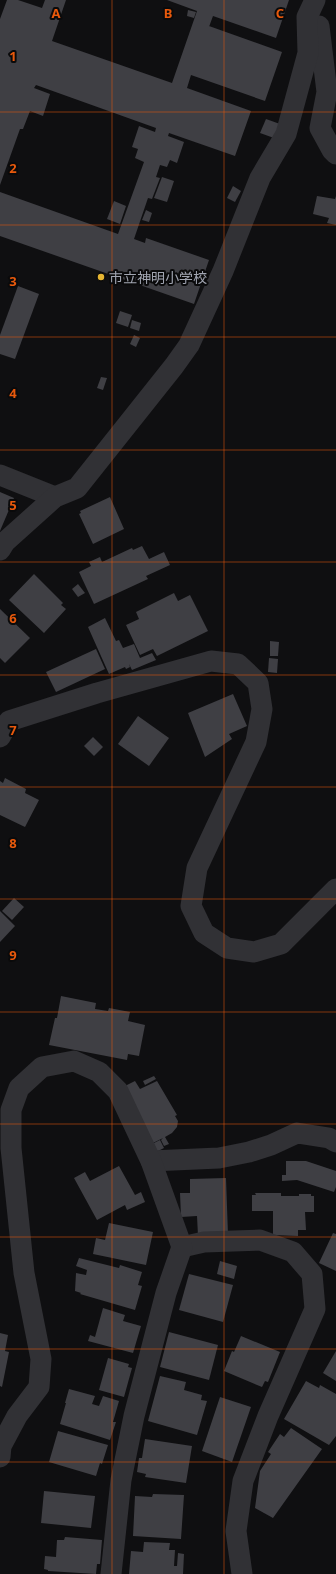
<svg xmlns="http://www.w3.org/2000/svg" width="336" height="1574" viewBox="0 0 336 1574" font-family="'Noto Sans','Noto Sans JP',sans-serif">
	<rect width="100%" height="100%" fill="#0f0f11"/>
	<g fill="#3f3f44">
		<path d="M7,0H18L42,8L45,0H66L52,41L172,83L197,11L167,0H289L276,38L213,16L195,65L209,26L282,52L265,101L191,75L187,88L251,111L235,156L169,133L168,136L184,142L177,163L170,160L167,167L160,165L156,177L160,178L152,199L148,198L134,239L145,243L146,238L209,260L194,304L0,236V192L118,234L144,162L135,158L138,149L132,147L139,126L155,132L156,128L36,85L34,88L50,94L43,116L30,111L23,129H20L0,185V19Z"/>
		<path d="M188,10L196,12L194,18L187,16Z"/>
		<path d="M266,119L280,124L274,138L260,133Z"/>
		<path d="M162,177L174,181L167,202L154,198Z"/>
		<path d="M233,186L241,191L235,202L227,198Z"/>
		<path d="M317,196L335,199L336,196V225L327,223L329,218L313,214Z"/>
		<path d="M114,201L126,206L120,224L107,219Z"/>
		<path d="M146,210L152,213L149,222L142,220Z"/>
		<path d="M18,286L39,294L15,359L0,354V335Z"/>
		<path d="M120,311L132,315L128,327L116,323Z"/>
		<path d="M132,320L141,323L139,331L130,328Z"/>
		<path d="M134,335L140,338L136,347L130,344Z"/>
		<path d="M101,377L107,378L103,390L97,388Z"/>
		<path d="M0,492L14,498L0,531Z"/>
		<path d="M110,497L124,529L93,544L79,514L81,513L80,511Z"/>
		<path d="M142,546L149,559L164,552L170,565L146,576L148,579L94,604L79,572L91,566L89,562L100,557L102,562L132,548L133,550Z"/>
		<path d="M34,574L63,603L61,605L66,609L44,633L9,600Z"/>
		<path d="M78,584L85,593L78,597L72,589Z"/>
		<path d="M174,593L178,601L190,595L208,631L157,656L153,649L140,655L126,625L139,619L136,612Z"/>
		<path d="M0,609L30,638L5,663L0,658Z"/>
		<path d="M105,618L116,641L119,640L123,648L134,644L140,658L152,653L156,660L132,670L129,664L130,667L126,669L125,667L109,674L88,627Z"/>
		<path d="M270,641L279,642L278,656H270Z"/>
		<path d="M96,649L105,669L56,692L46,672Z"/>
		<path d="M269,658L278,659L277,673L268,672Z"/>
		<path d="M233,694L247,726L229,734L232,739L205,757L188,713Z"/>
		<path d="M138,716L169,738L149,766L118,744Z"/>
		<path d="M93,737L103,747L94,756L84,746Z"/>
		<path d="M5,778L26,789L25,793L39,800L25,827L0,815V781L3,783Z"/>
		<path d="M14,898L24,907L12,920L2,911Z"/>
		<path d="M0,911L15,926L0,942Z"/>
		<path d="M61,996L96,1003L95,1009L108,1011L109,1008L130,1012L128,1021L145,1025L139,1056L128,1054L127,1060L49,1045L55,1018H57Z"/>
		<path d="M154,1076L156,1079L145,1085L143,1081Z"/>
		<path d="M135,1081L140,1089L157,1081L177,1115L175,1116L178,1121L177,1127L172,1133L165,1137L169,1144L164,1146L161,1140L163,1138L149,1145L119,1089Z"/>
		<path d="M160,1140L164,1148L152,1154L148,1146Z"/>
		<path d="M286,1161H306L336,1171V1187L334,1192L297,1180L282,1181V1175H286Z"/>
		<path d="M119,1166L135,1195L141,1192L145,1202L127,1210L125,1205L97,1220L74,1178L85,1172L90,1181Z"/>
		<path d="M226,1178L228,1235L198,1236L197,1216L181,1217L180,1193H190V1179Z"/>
		<path d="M255,1193H281V1196H299V1194H311V1196H314V1212H305L306,1230H298V1236L273,1235V1211H252V1195H256Z"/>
		<path d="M109,1223L153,1232L146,1265L93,1254L96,1238L105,1240Z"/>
		<path d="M333,1233L336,1234V1271L319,1263Z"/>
		<path d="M79,1258L119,1268L120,1265L142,1272L138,1285L142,1286L135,1310L80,1294L81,1293L75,1291L76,1273L86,1275L87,1270L76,1266Z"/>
		<path d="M220,1261L237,1266L234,1279L217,1274Z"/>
		<path d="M189,1274L233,1285L223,1322L179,1310Z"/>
		<path d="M103,1308L125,1315L123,1321L141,1326L133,1353L88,1341L90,1335L95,1337Z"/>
		<path d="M169,1332L218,1345L209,1380L160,1367Z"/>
		<path d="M0,1333L8,1335L5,1351L9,1352L2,1387L0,1386Z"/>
		<path d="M241,1336L280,1352L268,1382L265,1381L262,1387L224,1371L232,1351L234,1352Z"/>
		<path d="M336,1351V1381L323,1373Z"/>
		<path d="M108,1358L129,1364L128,1367L132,1368L124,1397L99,1390Z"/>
		<path d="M160,1376L186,1382L184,1390L202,1395L201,1400L207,1401L197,1435L148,1421Z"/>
		<path d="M306,1381L319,1388L320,1385L336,1394V1436L329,1445L284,1419Z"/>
		<path d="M69,1389L95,1396L92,1404L99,1406L103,1396L119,1401L113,1422H116L110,1440L60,1424L66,1403H65Z"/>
		<path d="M220,1397L251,1407L232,1462L202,1451Z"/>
		<path d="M291,1428L322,1449L273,1518L255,1508L260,1471L271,1454L268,1452L280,1434L284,1437Z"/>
		<path d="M58,1431L108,1445L102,1464L100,1463L96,1476L49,1462Z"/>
		<path d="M145,1439L192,1446L186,1483L145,1477L146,1474L137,1472L139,1458H142Z"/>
		<path d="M44,1491L95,1496L91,1528L41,1523Z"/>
		<path d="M153,1494L184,1495L181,1539L133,1536L135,1496L152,1497Z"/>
		<path d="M65,1537L102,1540L100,1564H97L96,1574L48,1571V1570L44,1569L45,1556L56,1557L57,1540H64Z"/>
		<path d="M144,1542L170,1543L169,1550H175L174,1566H177L178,1553L184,1554L183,1574H129L131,1551L143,1552Z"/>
	</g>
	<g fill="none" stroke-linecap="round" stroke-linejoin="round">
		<g stroke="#313135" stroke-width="21">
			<path d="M319,26L327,92L320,128L332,150L336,154"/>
			<path d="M0,475L55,497"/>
			<path d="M0,550L5,542L55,497L77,488L174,366L189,345L223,271L260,178L286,134L308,53L307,17L315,0"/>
			<path d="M0,737L9,721L97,693L211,661L238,664L258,683L262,709L256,742L197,868L191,906L204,933L227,948L254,952L281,944L336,889"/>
			<path d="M151,1161L219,1158L249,1152L271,1145L297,1133L329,1138L336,1142"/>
			<path d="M0,1457L1,1446L17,1416L39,1387L41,1359L24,1273L11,1148V1110L19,1088L42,1067L74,1061L99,1072L118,1091L151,1161L182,1247L204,1242L260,1240L293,1252L312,1274L315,1309L268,1416L243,1481L236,1531L242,1574"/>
			<path d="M111,1574L121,1480L134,1416L166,1293L182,1247"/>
		</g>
	</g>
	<path fill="none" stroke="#e8590c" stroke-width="1" stroke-opacity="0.55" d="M112,0V1574M224,0V1574M0,112H336M0,225H336M0,337H336M0,450H336M0,562H336M0,675H336M0,787H336M0,899H336M0,1012H336M0,1124H336M0,1237H336M0,1349H336M0,1462H336"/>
	<circle fill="#e6b532" stroke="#0a0a0b" stroke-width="1.5" cx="101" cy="277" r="4"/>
	<g text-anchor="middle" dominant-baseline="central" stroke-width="4" stroke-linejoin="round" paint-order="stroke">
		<g font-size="14" fill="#a1a5b1" stroke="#0a0a0b" text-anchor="start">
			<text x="109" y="277">市立神明小学校</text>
		</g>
	</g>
	<g font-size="13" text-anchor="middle" font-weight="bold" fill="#e8590c" stroke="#0a0a0b" stroke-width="4" stroke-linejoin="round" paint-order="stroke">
		<text x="56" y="18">A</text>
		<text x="168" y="18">B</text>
		<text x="280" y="18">C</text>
		<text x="13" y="61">1</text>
		<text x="13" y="173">2</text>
		<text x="13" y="286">3</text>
		<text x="13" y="398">4</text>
		<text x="13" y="510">5</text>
		<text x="13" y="623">6</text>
		<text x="13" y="735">7</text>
		<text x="13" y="848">8</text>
		<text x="13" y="960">9</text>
	</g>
</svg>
